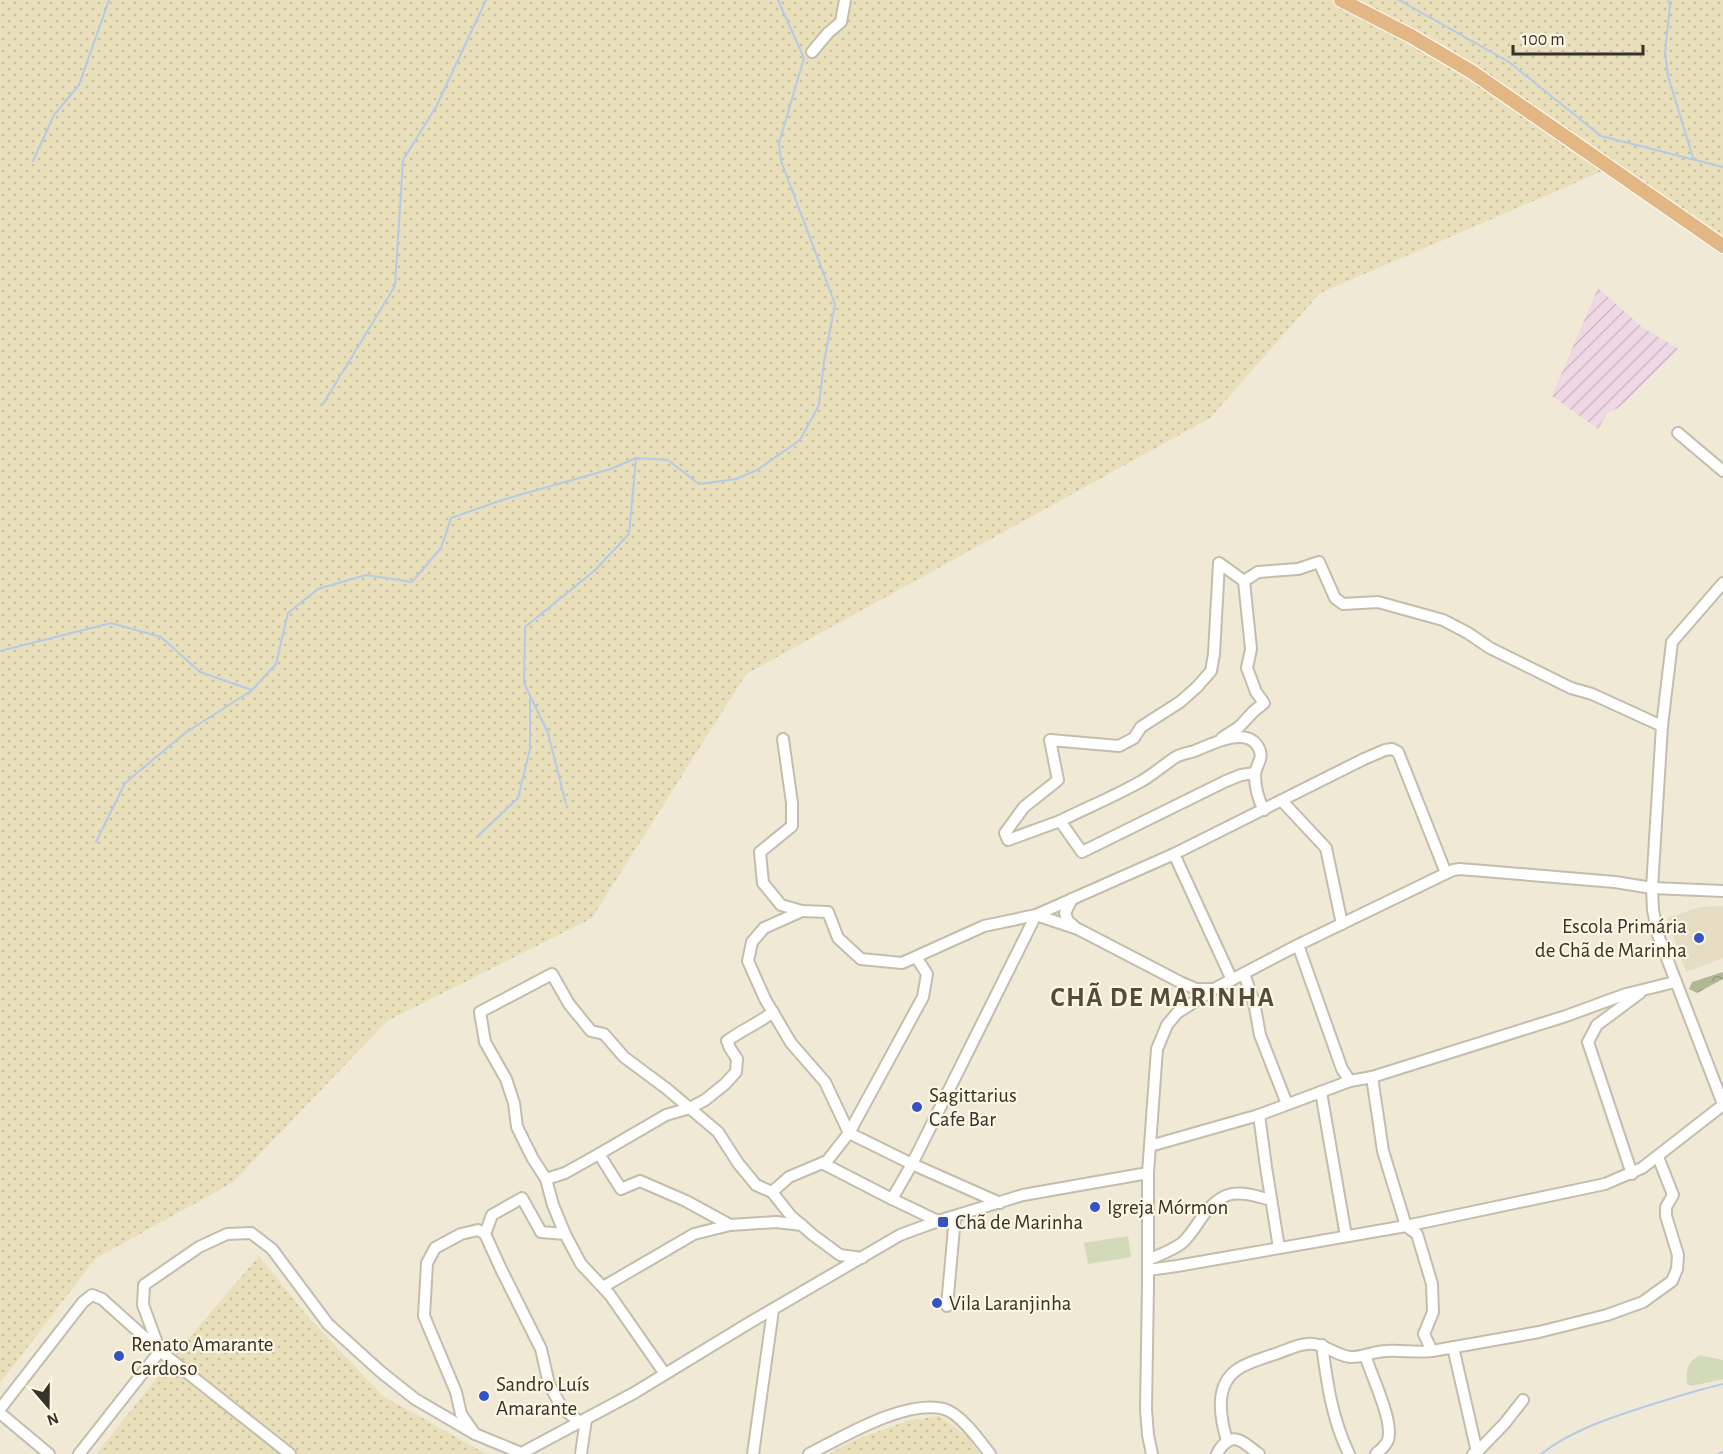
<svg xmlns="http://www.w3.org/2000/svg" width="1723" height="1454" viewBox="0 0 1723 1454" font-family="'Alegreya Sans',sans-serif">
	<defs>
		<pattern id="industrial-furrows" width="10" height="10" patternUnits="userSpaceOnUse" patternTransform="scale(1.5)"><rect width="10" height="10" fill="#efd8e4"/><path d="M-1 1l2-2M0 10L10 0M9 11l2-2" fill="none" stroke="#cebac4"/></pattern>
		<pattern id="forest-crowns" width="20" height="18" patternUnits="userSpaceOnUse" patternTransform="scale(1.5)"><rect width="20" height="18" fill="#b0b893"/><path d="M2 6a3 3 0 1 1 6 0M12 15a3 3 0 1 1 6 0" fill="none" stroke="#909678"/></pattern>
		<pattern id="sand-dots" width="8" height="8" patternUnits="userSpaceOnUse" patternTransform="scale(1.5)"><rect width="8" height="8" fill="#e9dfba"/><path d="M2 2h.1M6 6h.1" fill="none" stroke="#c8c0a0" stroke-width="1.8" stroke-linecap="round"/></pattern>
	</defs>
	<rect width="100%" height="100%" fill="#efe9d6"/>
	<path fill="#e5ddc3" d="M1723,906V958L1686,972L1667,918L1700,907Z"/>
	<path fill="url(#industrial-furrows)" d="M1598,288L1643,328L1679,349L1620,407L1608,413L1598,429L1552,396Z"/>
	<g fill="#d3daba">
		<path d="M1128,1236L1131,1257L1088,1264L1084,1243Z"/>
		<path d="M1700,1355L1723,1360V1379L1692,1386L1687,1384C1686,1369 1687,1363 1700,1355Z"/>
	</g>
	<path fill="url(#forest-crowns)" d="M1723,972V979L1697,993L1689,989L1692,982Z"/>
	<g fill="url(#sand-dots)">
		<path d="M0,0H1723V253L1603,171L1320,293L1210,418L746,674L592,918L387,1021L232,1183L96,1258L0,1383Z"/>
		<path d="M259,1256L308,1317L383,1396L486,1454H96L189,1338Z"/>
		<path d="M939,1416L967,1436L980,1454H828L855,1440L907,1421Z"/>
	</g>
	<g fill="none" stroke-linecap="round" stroke-linejoin="round">
		<g stroke="#b3cae9" stroke-width="2">
			<path d="M1399,0L1509,62L1601,136L1723,167"/>
			<path d="M1668,0L1670,5L1665,53L1668,76L1693,158"/>
			<path d="M33,161L54,115L79,85L109,0"/>
			<path d="M323,404L395,286L403,160L436,107L486,0"/>
			<path d="M0,651L111,623L161,637L200,672L252,690L276,664L288,613L318,589L366,575L412,582L441,548L451,518L502,500L611,469L636,458L668,460L699,484L736,479L757,470L800,440L819,405L824,362L835,304L781,161L779,143L804,58L778,0"/>
			<path d="M566,804L548,733L524,683L525,627L594,571L629,534L636,459"/>
			<path d="M478,836L518,798L530,749V699"/>
			<path d="M96,842L125,783L185,733L251,691"/>
			<path d="M1541,1454C1572,1430 1610,1418 1647,1406C1672,1398 1697,1390 1723,1384"/>
			<path d="M1719,1454L1723,1452"/>
		</g>
		<defs>
			<g id="minor">
				<path d="M812,52L828,33L841,22L845,0"/>
				<path d="M1678,433L1723,471"/>
				<path d="M1244,581L1258,572L1298,569L1319,562L1335,598L1343,604L1378,602L1443,620L1468,633L1490,648L1571,688L1592,694L1662,726"/>
				<path d="M1723,583L1672,642L1662,726L1652,888L1653,910L1658,935L1723,1104"/>
				<path d="M1222,738L1239,727L1254,711L1264,703L1256,692L1247,668L1251,649L1244,581"/>
				<path d="M783,739L792,803V826L760,852L763,883L781,905L802,911L828,912L838,938L861,959L902,963L984,926L1036,915"/>
				<path d="M1255,773L1241,775L1226,781L1082,852L1060,821C1086,808 1113,797 1138,783C1152,776 1163,765 1176,757C1182,753 1191,753 1197,750C1212,744 1244,727 1257,745C1266,759 1256,762 1255,775C1255,788 1258,799 1264,810"/>
				<path d="M1282,801L1326,848L1342,924"/>
				<path d="M1060,821L1008,840L1005,833L1024,807L1058,780L1050,740L1119,746L1134,738L1141,727L1180,702L1197,687L1211,671L1214,654L1219,563L1244,581"/>
				<path d="M1174,854L1232,980"/>
				<path d="M1072,899L1065,913L1068,921L1075,927"/>
				<path d="M1298,945L1342,1069L1350,1081L1372,1077L1383,1151L1406,1226L1417,1234L1432,1284L1433,1312L1424,1334L1432,1351L1539,1332L1607,1315L1643,1302L1672,1281L1677,1269L1678,1255L1666,1216V1207L1673,1195L1658,1157"/>
				<path d="M916,957L927,974L923,997L849,1133L912,1164L1036,915"/>
				<path d="M1244,974L1254,1002L1260,1035L1287,1104"/>
				<path d="M1214,989H1196L1180,982L1078,929L1036,915L1174,854L1364,759L1385,750L1392,749L1398,752L1446,873"/>
				<path d="M1372,1077L1566,1016L1626,994L1675,982"/>
				<path d="M1321,1092L1346,1236"/>
				<path d="M1259,1115L1266,1167L1279,1248"/>
				<path d="M1150,1146L1259,1115L1350,1081"/>
				<path d="M599,1154L666,1115L690,1108L705,1100L725,1084L736,1072L737,1059L730,1048L727,1041C742,1030 759,1023 773,1012"/>
				<path d="M822,1163L892,1199"/>
				<path d="M1632,1174L1588,1042L1597,1025L1640,993"/>
				<path d="M546,1179L565,1173L599,1154L621,1189L640,1181L686,1201L730,1225"/>
				<path d="M772,1192L791,1216L813,1235L840,1255L862,1258"/>
				<path d="M938,1221L892,1199L912,1164L1000,1203"/>
				<path d="M485,1234L478,1230L461,1234L435,1248L427,1263L424,1316L456,1392L461,1414L475,1434L521,1453"/>
				<path d="M565,1234L553,1205L546,1179L533,1159L517,1127L514,1103L506,1079L485,1042L480,1012L552,974L569,1004L591,1031L604,1034L624,1057L667,1089L718,1132L738,1163L756,1185L772,1192L789,1177L827,1161L849,1133L825,1082L791,1043L765,999L748,961L752,942L764,928L802,911"/>
				<path d="M1148,1260C1159,1255 1173,1250 1182,1243C1190,1236 1196,1226 1202,1217C1224,1187 1239,1191 1271,1200"/>
				<path d="M1148,1270L1177,1266L1406,1226L1605,1184L1642,1168L1723,1105"/>
				<path d="M603,1287L694,1234L730,1225L776,1222L802,1225"/>
				<path d="M947,1306L955,1217"/>
				<path d="M1322,1345C1327,1383 1332,1419 1349,1454"/>
				<path d="M1453,1347L1477,1452L1473,1454"/>
				<path d="M1365,1355C1371,1375 1394,1421 1388,1440C1386,1446 1380,1450 1376,1454"/>
				<path d="M0,1409L83,1302L92,1295L102,1299L160,1351L290,1454"/>
				<path d="M0,1413L49,1454"/>
				<path d="M580,1422L562,1408L549,1384L541,1349L501,1269L485,1234L492,1215L522,1198L541,1232L565,1234L581,1264L610,1295L665,1374"/>
				<path d="M1227,1441C1220,1417 1214,1385 1238,1369C1248,1362 1261,1359 1272,1355C1283,1352 1295,1345 1307,1344C1323,1342 1334,1355 1350,1357C1362,1358 1374,1351 1386,1351C1402,1350 1416,1353 1432,1351"/>
				<path d="M1477,1452L1505,1423L1523,1400"/>
				<path d="M79,1454L160,1351L143,1305L144,1285L199,1247L227,1234L251,1233L272,1249L328,1324L381,1372L415,1399L475,1434"/>
				<path d="M520,1454L634,1393L749,1323L900,1235L938,1221L1023,1195L1148,1173"/>
				<path d="M581,1454L586,1419"/>
				<path d="M753,1454L773,1310"/>
				<path d="M809,1454C843,1437 905,1399 944,1409C960,1413 980,1441 990,1454"/>
				<path d="M1152,1454L1148,1435L1146,1409L1148,1285V1173L1157,1049L1167,1025L1177,1013L1214,989L1298,945L1453,870L1460,869L1615,882L1652,888L1723,891"/>
				<path d="M1217,1454C1219,1450 1223,1444 1227,1442C1237,1433 1250,1448 1259,1454"/>
			</g>
			<path id="major" d="M1341,0L1411,36L1472,72L1723,246"/>
		</defs>
		<use href="#minor" stroke="#c3bdab" stroke-width="14"/>
		<use href="#major" stroke="#fff" stroke-width="16"/>
		<use href="#minor" stroke="#fff" stroke-width="10"/>
		<use href="#major" stroke="#e2b783" stroke-width="14"/>
	</g>
	<g fill="#3553c5" stroke="#fcf6e3" stroke-width="2">
		<circle cx="1699" cy="938" r="6"/>
		<circle cx="917" cy="1107" r="6"/>
		<circle cx="1095" cy="1207" r="6"/>
		<rect x="937" y="1216" width="12" height="12" rx="3"/>
		<circle cx="937" cy="1303" r="6"/>
		<circle cx="119" cy="1356" r="6"/>
		<circle cx="484" cy="1396" r="6"/>
	</g>
	<g text-anchor="middle" dominant-baseline="central" stroke-width="4.5" stroke-linejoin="round" paint-order="stroke">
		<g font-size="21" fill="#35322b" stroke="#fcf6e3" text-anchor="start">
			<text x="1687" y="926" text-anchor="end">Escola Primária<tspan x="1687" dy="24">de Chã de Marinha</tspan></text>
			<text x="929" y="1095">Sagittarius<tspan x="929" dy="24">Cafe Bar</tspan></text>
			<text x="1107" y="1207">Igreja Mórmon</text>
			<text x="955" y="1222">Chã de Marinha</text>
			<text x="949" y="1303">Vila Laranjinha</text>
			<text x="131" y="1344">Renato Amarante<tspan x="131" dy="24">Cardoso</tspan></text>
			<text x="496" y="1384">Sandro Luís<tspan x="496" dy="24">Amarante</tspan></text>
		</g>
		<g font-size="27" font-weight="bold" letter-spacing="1.5" fill="#514c3c" stroke="#fcf6e3">
			<text x="1163" y="997">CHÃ DE MARINHA</text>
		</g>
	</g>
	<g transform="translate(48 1406) rotate(160)" stroke="#fcf6e3" stroke-width="4.5" paint-order="stroke">
	<path d="M0-4.5L10 22L0 15L-10 22Z" fill="#35322b"/>
	<text y="-9" font-size="16" font-weight="bold" text-anchor="middle" fill="#35322b">N</text>
	</g>
	<path d="M1513 45v9h130v-9" fill="none" stroke="#35322b" stroke-width="3"/>
	<text x="1522" y="45" font-size="18" fill="#35322b" stroke="#fcf6e3" stroke-width="4.5" paint-order="stroke">100 m</text>
</svg>
